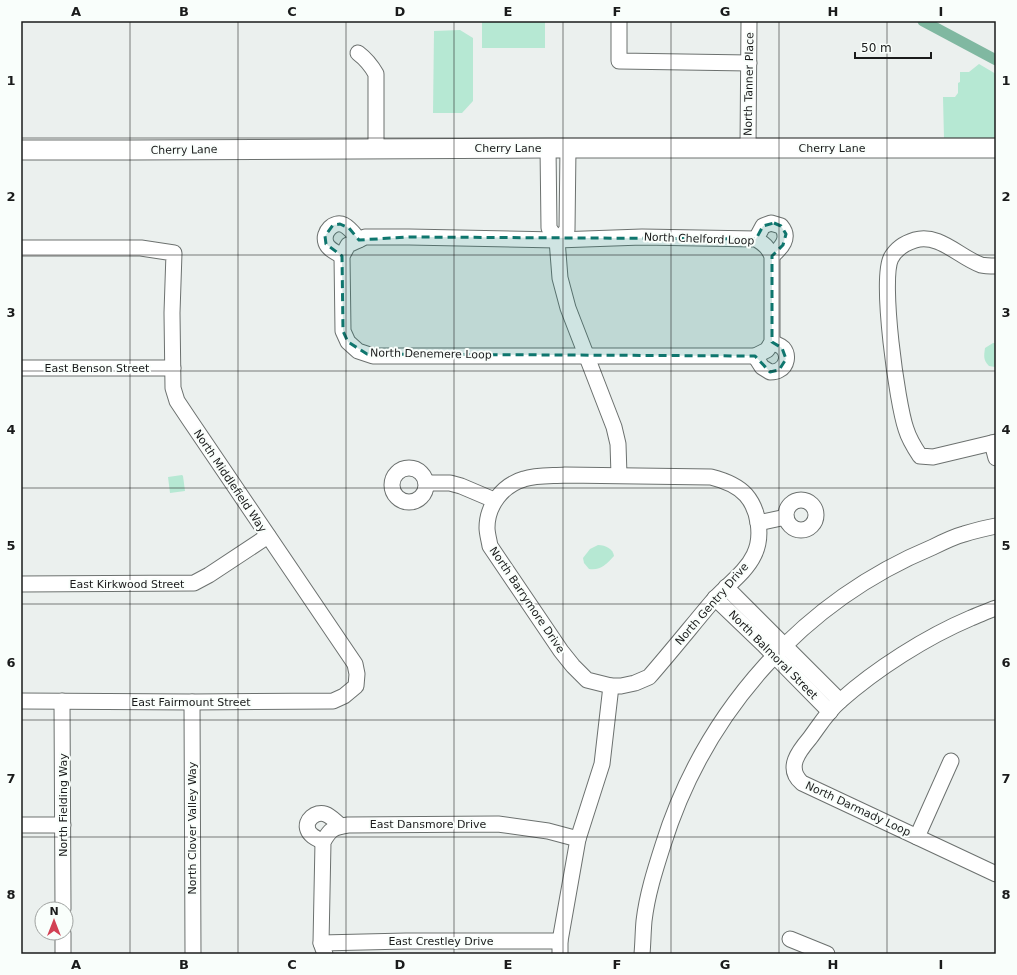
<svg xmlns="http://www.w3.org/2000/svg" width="1017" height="975" viewBox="0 0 1017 975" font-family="'DejaVu Sans',sans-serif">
	<rect width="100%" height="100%" fill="#ebf0ee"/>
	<g fill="#b6e8d3">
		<rect x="482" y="21" width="63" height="27"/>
		<path d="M460,30L473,38V101L462,113H433L434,31Z"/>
		<path d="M979,64L996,74V139H944L943,97H955L958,93V83L960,82V72H969Z"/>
		<path d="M993,343H996L995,367L989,366C983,360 984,356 985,348Z"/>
		<path d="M182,475L183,476L185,491L170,493L168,477Z"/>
		<path d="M598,545C606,545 613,549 614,556C607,564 600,571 589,569L584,563L583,558L590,549Z"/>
	</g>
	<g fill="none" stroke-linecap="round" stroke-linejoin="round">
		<path stroke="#80b8a1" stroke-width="11" d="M923,21L996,60"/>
		<defs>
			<g id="minor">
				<path d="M619,21V61L749,63"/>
				<path d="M358,53C366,59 371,65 376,74V149"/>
				<path d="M548,148L549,228L557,240L560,278L568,308L614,427L618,444L619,475"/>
				<path d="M748,148L749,21"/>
				<path d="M365,237H409L557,240L642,237L756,239C764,244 768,247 772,256V342L767,350L755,356H373L358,351L348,342L343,331L342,256L348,245Z"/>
				<path d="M756,239L763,226L771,223L781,226C791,238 781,248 772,256"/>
				<path d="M557,240L567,230L568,148"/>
				<path d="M21,248H141L174,253L172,313L173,388L177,401L189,419L355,664L357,674L356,686L344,696L333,701L192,702L21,701"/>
				<path d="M342,256C337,253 328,249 326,243C322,232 334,220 344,225C350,228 354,234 359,240"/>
				<path d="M996,266C991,266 985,266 981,265C959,257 939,233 915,240C905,243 896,249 891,258C880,280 897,403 906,429C909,439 914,447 920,456L933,457L996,442"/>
				<path d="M755,356L762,367L770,372C773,372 776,372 779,370C787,366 789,355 783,348C780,345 775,344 772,342"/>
				<path d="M21,368H173"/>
				<path d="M992,443L996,458"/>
				<circle cx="409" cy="485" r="17"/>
				<path d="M565,475L711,477C723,480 737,485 746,495C759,510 763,537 754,555C745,574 724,587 711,603C690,628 670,653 649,677L635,683L621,686H611L587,680L573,666L561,651L490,546C489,540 487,533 487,528C487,505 503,485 524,479C536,475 552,476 565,475Z"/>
				<path d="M426,483H450L461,486L494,500"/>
				<circle cx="801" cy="515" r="15"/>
				<path d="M758,523L786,517"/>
				<path d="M21,584L194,583L209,575L268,536"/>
				<path d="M726,587L840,701"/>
				<path d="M715,598L763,644L830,712"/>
				<path d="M996,608C987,611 979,615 971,618C926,637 876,669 840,701C828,711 819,726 810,738C799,751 785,768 802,783L996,874"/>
				<path d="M62,701L63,909"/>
				<path d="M192,702L193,954"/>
				<path d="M21,825H63"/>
				<path d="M917,837L951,761"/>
				<path d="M323,842C318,839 310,836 308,830C304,820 316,811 325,814C331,816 336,822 341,826"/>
				<path d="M790,939L827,954"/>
				<path d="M321,943L406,941H560"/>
				<path d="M63,954V933"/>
				<path d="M325,954L321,943L323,842C330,829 334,827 348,825L498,824L548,831L578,839"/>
				<path d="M560,954V941L578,839L602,764L611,686"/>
				<path d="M642,954C643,943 643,932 644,921C647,895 655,870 663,845C705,711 803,601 933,547C943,542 953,537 964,534C974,531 985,528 996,526"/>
			</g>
			<path id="major" d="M21,150H133L548,148H996"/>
		</defs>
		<use href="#minor" stroke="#6c716f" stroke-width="17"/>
		<use href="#major" stroke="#6c716f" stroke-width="21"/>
		<use href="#minor" stroke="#fff" stroke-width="15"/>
		<use href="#major" stroke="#fff" stroke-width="19"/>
	</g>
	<path fill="#0f766e" fill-opacity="0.2" stroke="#0f766e" stroke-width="3" stroke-dasharray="8 5" stroke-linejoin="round" d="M774,223L781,226L786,234L783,245L772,256V342L782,348L786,359L779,370L770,372L755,356L367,354L348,342L343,331L342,256L326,244L325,236L333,225L340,224L349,228L359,240L409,237L756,239L763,226Z"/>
	<path fill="none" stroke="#1a1b1b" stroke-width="1" stroke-opacity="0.55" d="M130,21V954M238,21V954M346,21V954M454,21V954M563,21V954M671,21V954M779,21V954M887,21V954M21,138H996M21,255H996M21,371H996M21,488H996M21,604H996M21,720H996M21,837H996"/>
	<g text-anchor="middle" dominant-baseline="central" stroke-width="4" stroke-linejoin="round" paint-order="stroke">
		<g font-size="11" fill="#1a1b1b" stroke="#f9fefb">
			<text transform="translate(749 84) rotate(-89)">North Tanner Place</text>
			<text x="508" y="148">Cherry Lane</text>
			<text x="832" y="148">Cherry Lane</text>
			<text transform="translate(184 150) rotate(-1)">Cherry Lane</text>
			<text transform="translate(699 239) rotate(2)">North Chelford Loop</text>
			<text transform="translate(431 354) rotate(1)">North Denemere Loop</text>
			<text x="97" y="368">East Benson Street</text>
			<text transform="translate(230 481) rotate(56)">North Middlefield Way</text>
			<text x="127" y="584">East Kirkwood Street</text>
			<text transform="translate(527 600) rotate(56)">North Barrymore Drive</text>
			<text transform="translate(712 604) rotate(-49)">North Gentry Drive</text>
			<text transform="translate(773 655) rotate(45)">North Balmoral Street</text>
			<text x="191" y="702">East Fairmount Street</text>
			<text transform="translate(63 805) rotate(-90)">North Fielding Way</text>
			<text transform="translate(858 809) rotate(25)">North Darmady Loop</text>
			<text x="428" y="824">East Dansmore Drive</text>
			<text transform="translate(192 828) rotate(-90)">North Clover Valley Way</text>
			<text x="441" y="941">East Crestley Drive</text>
		</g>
	</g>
	<rect width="1017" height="975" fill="none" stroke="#f9fefb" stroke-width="44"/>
	<g transform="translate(54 921)"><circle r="19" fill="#f9fefb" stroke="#a0a3a1"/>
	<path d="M0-3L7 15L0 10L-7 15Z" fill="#d24154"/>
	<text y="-6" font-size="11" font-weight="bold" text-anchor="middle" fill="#1a1b1b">N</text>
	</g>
	<path d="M855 52v6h76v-6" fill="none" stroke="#1a1b1b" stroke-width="2"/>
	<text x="861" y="52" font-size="12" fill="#1a1b1b" stroke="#f9fefb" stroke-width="3" paint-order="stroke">50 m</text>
	<rect x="22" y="22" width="973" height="931" fill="none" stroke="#1a1b1b" stroke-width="1.5"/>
	<g font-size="13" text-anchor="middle" font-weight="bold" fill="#1a1b1b">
		<text x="76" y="16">A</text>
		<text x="184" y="16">B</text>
		<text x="292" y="16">C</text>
		<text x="400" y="16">D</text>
		<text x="508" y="16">E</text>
		<text x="617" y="16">F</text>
		<text x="725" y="16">G</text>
		<text x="833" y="16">H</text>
		<text x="941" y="16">I</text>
		<text x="11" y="85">1</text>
		<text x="1006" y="85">1</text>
		<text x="11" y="201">2</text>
		<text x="1006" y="201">2</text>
		<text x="11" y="317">3</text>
		<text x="1006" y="317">3</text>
		<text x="11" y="434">4</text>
		<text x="1006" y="434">4</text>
		<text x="11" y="550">5</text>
		<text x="1006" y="550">5</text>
		<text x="11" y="667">6</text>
		<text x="1006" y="667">6</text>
		<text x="11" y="783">7</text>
		<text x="1006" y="783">7</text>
		<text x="11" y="899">8</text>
		<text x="1006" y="899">8</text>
		<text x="76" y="969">A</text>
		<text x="184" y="969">B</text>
		<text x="292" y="969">C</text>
		<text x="400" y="969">D</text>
		<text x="508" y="969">E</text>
		<text x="617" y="969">F</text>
		<text x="725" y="969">G</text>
		<text x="833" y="969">H</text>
		<text x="941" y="969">I</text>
	</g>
</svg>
